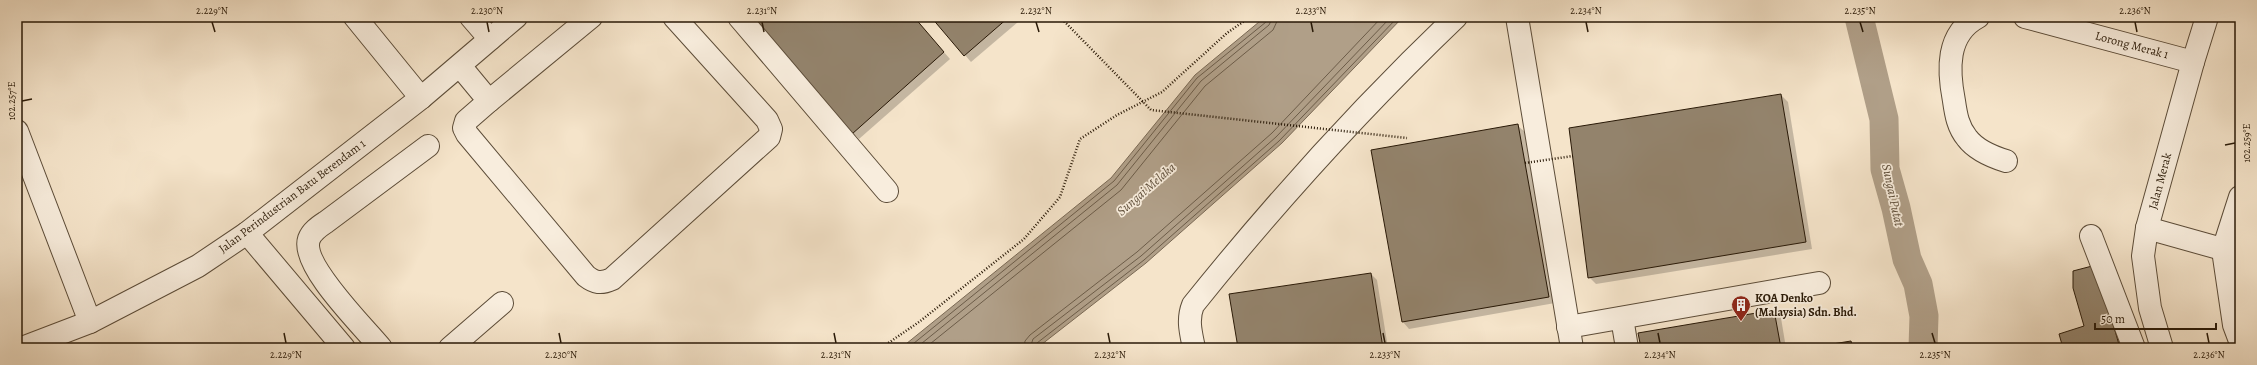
<svg xmlns="http://www.w3.org/2000/svg" width="2257" height="365" viewBox="0 0 2257 365" font-family="Alegreya,serif">
	<rect width="100%" height="100%" fill="#f5e4ca"/>
	<filter id="stains"><feTurbulence type="fractalNoise" baseFrequency=".005" numOctaves="4"/><feColorMatrix values="0 0 0 0 .2 0 0 0 0 .09 0 0 0 0 .02 0 0 0 .5 -.17"/></filter>
	<radialGradient id="worn" r=".72"><stop offset=".6" stop-color="#630" stop-opacity="0"/><stop offset="1" stop-color="#630" stop-opacity=".3"/></radialGradient>
	<path fill="#b09f88" stroke="#7a6954" d="M1265,17H1403L1282,143L1146,263L1037,348H901L1111,178L1195,75Z"/>
	<g fill="#0003">
		<path d="M913,17L950,59L859,139L853,133Z"/>
		<path d="M932,17H1024L971,62Z"/>
		<path d="M1781,95L1788,102L1812,249L1596,284L1589,277Z"/>
		<path d="M1518,126L1525,132L1555,303L1409,329L1403,322L1372,151Z"/>
		<path d="M2095,266L2124,348H2064L2085,327Z"/>
		<path d="M1371,274L1377,280L1388,348H1239Z"/>
		<path d="M1774,311L1781,318L1786,348H1642Z"/>
		<path d="M1851,342L1857,348H1814Z"/>
	</g>
	<g fill="none" stroke-linecap="round" stroke-linejoin="round">
		<g stroke="#6c5c48" stroke-width="1">
			<path d="M908,348L1114,181L1197,78L1266,22L1268,17"/>
			<path d="M916,348L1117,185L1201,81L1269,25L1273,17"/>
			<path d="M925,348L1121,190L1205,86L1273,30L1279,17"/>
			<path d="M1024,348L1025,341L1030,335L1137,252L1272,133L1382,17"/>
			<path d="M1030,348L1033,339L1141,256L1276,137L1391,17"/>
			<path d="M1035,348L1037,343L1144,260L1279,141L1398,17"/>
		</g>
		<path stroke="#b09f88" stroke-width="29" d="M1859,17L1884,119L1885,169L1896,208L1907,259L1918,284L1924,316L1923,348"/>
	</g>
	<g fill="#93836c" stroke="#291907">
		<path d="M750,17H914L944,52L852,134Z"/>
		<path d="M931,17H1009L964,56Z"/>
		<path d="M1781,94L1806,242L1588,278L1569,128Z"/>
		<path d="M1518,124L1549,297L1402,322L1371,150Z"/>
		<path d="M2096,265L2120,348H2063L2059,334L2084,326L2073,288V271Z"/>
		<path d="M1371,273L1383,348H1238L1229,294Z"/>
		<path d="M1774,310L1781,348H1641L1638,333Z"/>
		<path d="M1851,341L1853,348H1808Z"/>
	</g>
	<g fill="none" stroke-linecap="round" stroke-linejoin="round">
		<defs>
			<g id="minor">
				<path d="M355,17L421,98"/>
				<path d="M471,17L490,39"/>
				<path d="M739,17L887,191"/>
				<path d="M1517,17L1572,348"/>
				<path d="M1978,17C1946,34 1948,70 1954,101C1956,115 1958,127 1967,138C1976,150 1993,157 2006,161"/>
				<path d="M2025,17L2193,62"/>
				<path d="M460,66L489,101L466,121L464,128L467,134L586,276C595,283 601,284 612,279L769,137L771,129L767,120L674,17"/>
				<path d="M489,101L591,17"/>
				<path d="M17,131L90,322"/>
				<path d="M2240,197L2223,250L2234,325L2240,341"/>
				<path d="M2147,228L2240,254"/>
				<path d="M247,233L344,348"/>
				<path d="M2091,236L2134,348"/>
				<path d="M1622,318L1627,348"/>
				<path d="M1568,327L1819,283"/>
				<path d="M22,348L90,322L198,266L247,233L421,98L516,17"/>
				<path d="M381,348C364,327 300,265 309,239C312,231 320,226 326,222L428,146"/>
				<path d="M450,348L502,303"/>
				<path d="M1194,348C1191,333 1187,320 1193,305C1274,204 1362,107 1456,17"/>
				<path d="M2162,348L2150,308L2143,256L2147,228L2193,62L2207,17"/>
			</g>
		</defs>
		<use href="#minor" stroke="#5c4c38" stroke-width="24"/>
		<path stroke="#291907" stroke-width="2.5" stroke-dasharray="1 2" stroke-linecap="butt" d="M881,348L919,322L1024,239L1060,197L1080,139L1117,115L1162,92L1227,33L1250,17"/>
		<use href="#minor" stroke="#f8eddd" stroke-width="22"/>
		<g stroke="#291907" stroke-width="2.5" stroke-dasharray="1 2" stroke-linecap="butt">
			<path d="M1060,17L1151,110L1407,138"/>
			<path d="M1525,163L1573,156"/>
		</g>
	</g>
	<path fill="none" stroke="#291907" stroke-width="1.5" d="M212,22L215,32M487,22L489,32M762,22L764,32M1036,22L1039,32M1311,22L1313,32M1586,22L1588,32M1860,22L1863,32M2135,22L2137,32M22,101L32,99M2225,145L2235,143M284,333L286,343M559,333L561,343M834,333L836,343M1108,333L1110,343M1383,333L1385,343M1658,333L1660,343M1932,333L1935,343M2207,333L2209,343"/>
	<defs>
		<symbol id="building-pin" viewBox="-11 -11 22 30"><path d="M0 17L-7.5 6A9.5 9.5 0 1 1 7.5 6Z" fill="#8f2418" stroke="#f8eddd"/><path d="M-4-6H4V6H1V3H-1V6H-4ZM-2.5-4.3h1.7v1.8h-1.7ZM.8-4.3h1.7v1.8H.8ZM-2.5-1h1.7V.8h-1.7ZM.8-1h1.7V.8H.8Z" fill="#fff"/></symbol>
	</defs>
	<g fill-rule="evenodd">
		<use href="#building-pin" x="1730" y="294" width="22" height="30"/>
	</g>
	<g text-anchor="middle" dominant-baseline="central" stroke-width="3.5" stroke-linejoin="round" paint-order="stroke">
		<g font-size="12" fill="#291907" stroke="#f8eddd">
			<text transform="translate(2132 45) rotate(15)">Lorong Merak 1</text>
			<text transform="translate(2160 181) rotate(-75)">Jalan Merak</text>
			<text transform="translate(292 196) rotate(-37)">Jalan Perindustrian Batu Berendam 1</text>
		</g>
		<g font-size="12" font-weight="bold" fill="#291907" stroke="#f8eddd" text-anchor="start">
			<text x="1755" y="298">KOA Denko<tspan x="1755" dy="14">(Malaysia) Sdn. Bhd.</tspan></text>
		</g>
		<g font-size="13" font-style="italic" fill="#5f4f3b" stroke="#f8eddd">
			<text transform="translate(1146 189) rotate(-41)">Sungai Melaka</text>
			<text transform="translate(1893 195) rotate(78)">Sungai Putat</text>
		</g>
	</g>
	<rect width="2257" height="365" fill="none" stroke="#f5e4ca" stroke-width="44"/>
	<path d="M2095 323v6h121v-6" fill="none" stroke="#291907" stroke-width="2"/>
	<text x="2101" y="323" font-size="12" fill="#291907" stroke="#f8eddd" stroke-width="3" paint-order="stroke">50 m</text>
	<rect x="22" y="22" width="2213" height="321" fill="none" stroke="#291907" stroke-width="1.5"/>
	<g font-size="10" text-anchor="middle" fill="#291907">
		<text x="212" y="14">2.229°N</text>
		<text x="487" y="14">2.230°N</text>
		<text x="762" y="14">2.231°N</text>
		<text x="1036" y="14">2.232°N</text>
		<text x="1311" y="14">2.233°N</text>
		<text x="1586" y="14">2.234°N</text>
		<text x="1860" y="14">2.235°N</text>
		<text x="2135" y="14">2.236°N</text>
		<text transform="translate(11 101) rotate(-90)" y="4">102.257°E</text>
		<text transform="translate(2246 143) rotate(-90)" y="4">102.259°E</text>
		<text x="286" y="358">2.229°N</text>
		<text x="561" y="358">2.230°N</text>
		<text x="836" y="358">2.231°N</text>
		<text x="1110" y="358">2.232°N</text>
		<text x="1385" y="358">2.233°N</text>
		<text x="1660" y="358">2.234°N</text>
		<text x="1935" y="358">2.235°N</text>
		<text x="2209" y="358">2.236°N</text>
	</g>
	<rect width="100%" height="100%" filter="url(#stains)"/>
	<rect width="100%" height="100%" fill="url(#worn)"/>
</svg>
